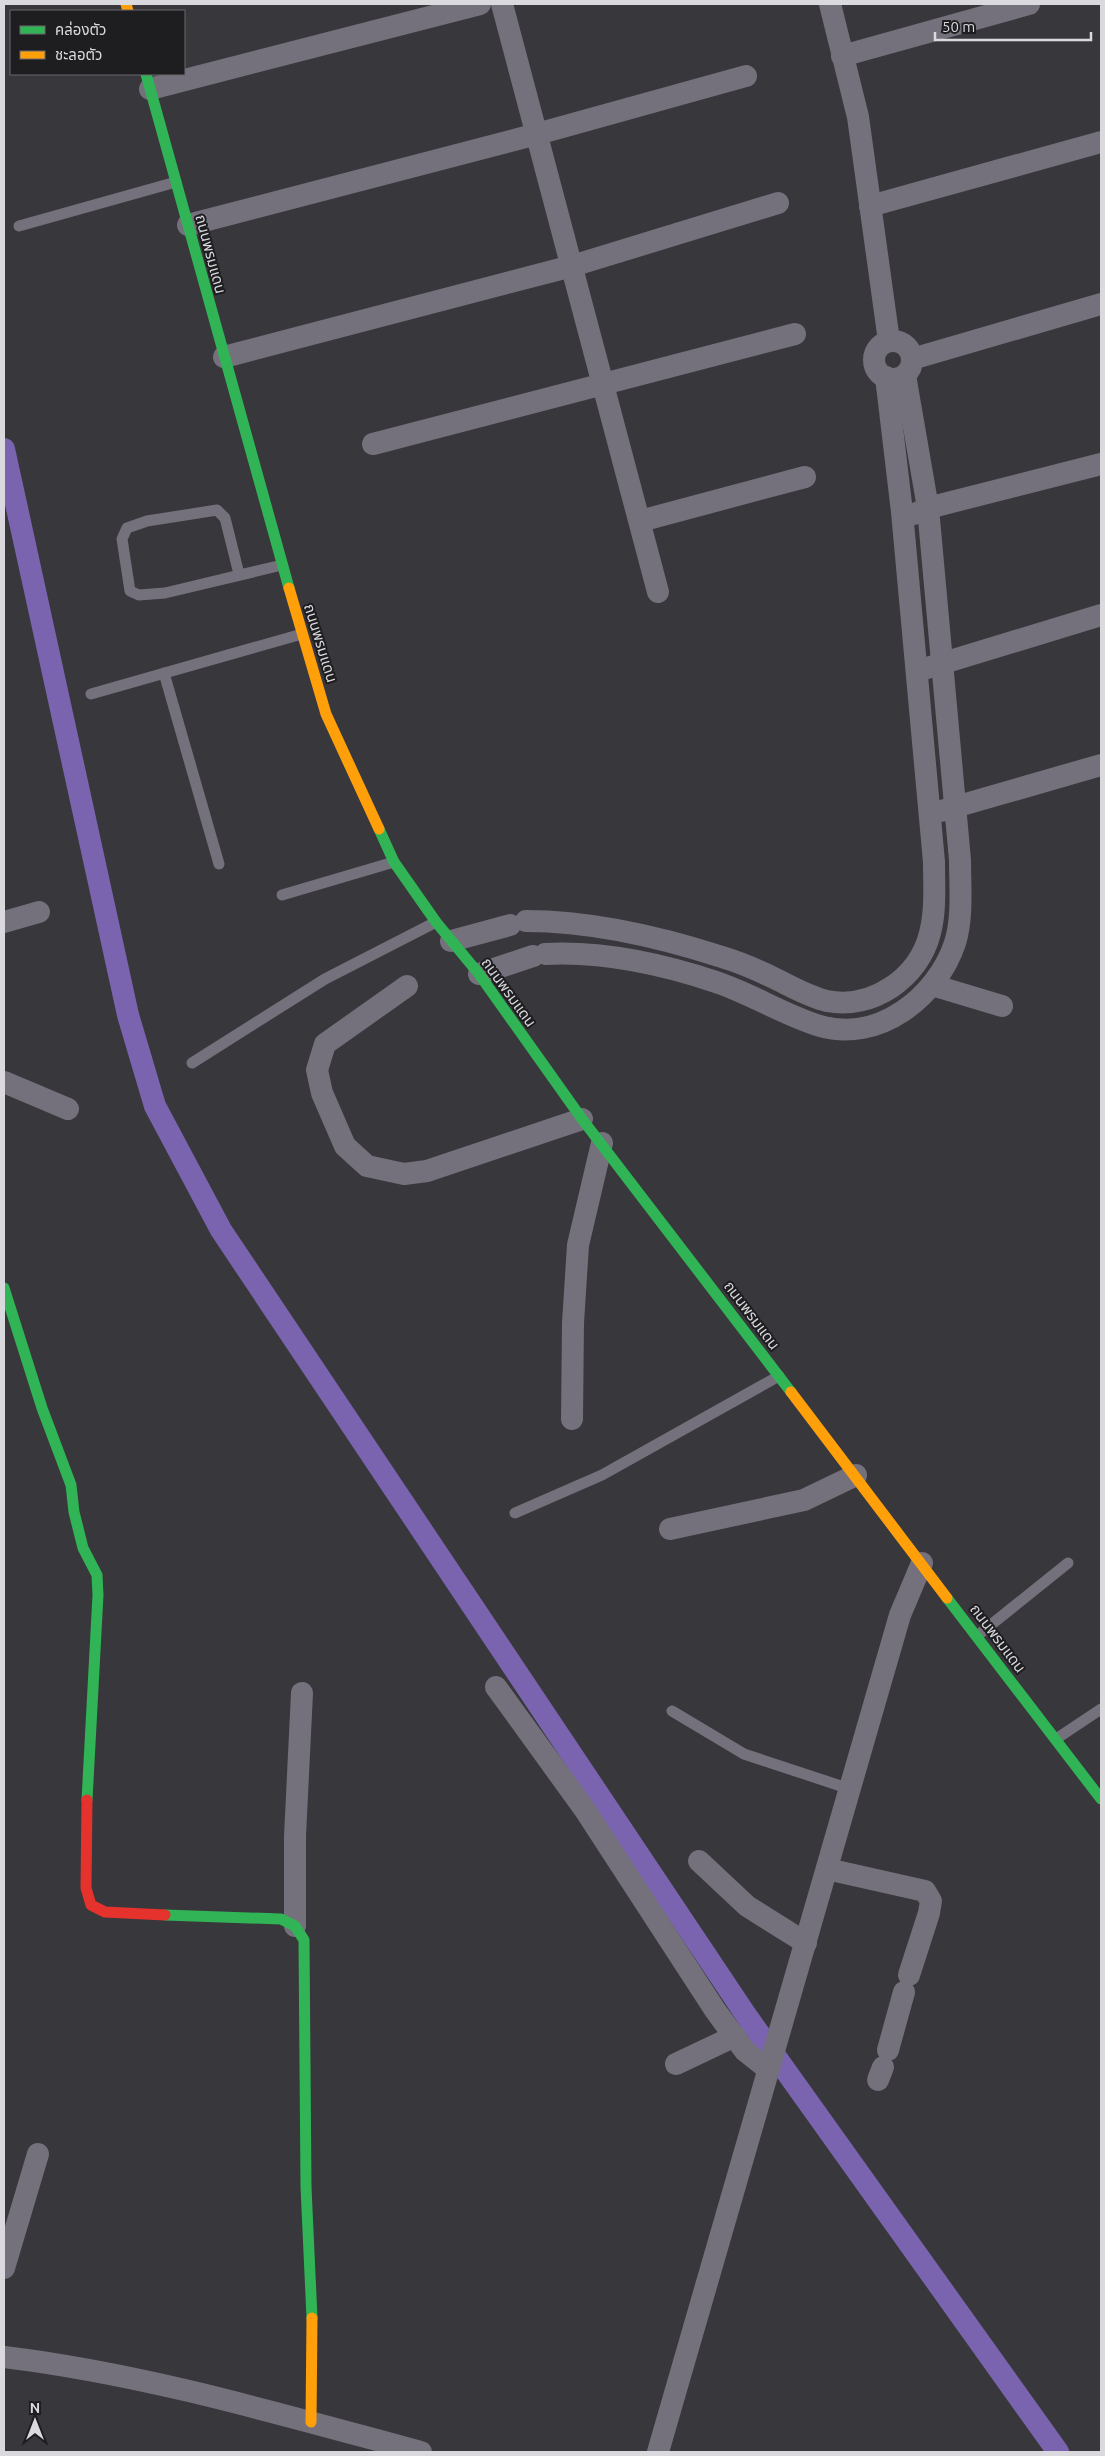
<svg xmlns="http://www.w3.org/2000/svg" width="1105" height="2456" viewBox="0 0 1105 2456" font-family="Ubuntu,'Noto Sans Thai',sans-serif">
	<rect width="100%" height="100%" fill="#38373c"/>
	<g fill="none" stroke-linecap="round" stroke-linejoin="round">
		<path stroke="#7a64b0" stroke-width="22" d="M4,449L128,1015L155,1106L221,1230L748,2018L1058,2452"/>
		<g stroke="#74707c" stroke-width="11">
			<path d="M19,226L176,182"/>
			<path d="M239,574L225,518L217,510L147,521L127,528L122,539L130,591L139,595L165,593L282,565"/>
			<path d="M164,673L219,864"/>
			<path d="M91,694L302,634"/>
			<path d="M282,895L394,862"/>
			<path d="M192,1063L325,979L436,922"/>
			<path d="M515,1513L602,1475L779,1376"/>
			<path d="M977,1636L1068,1563"/>
			<path d="M672,1711L744,1754L850,1789"/>
			<path d="M1056,1739L1101,1709"/>
		</g>
		<g stroke="#74707c" stroke-width="22">
			<path d="M502,4L658,592"/>
			<path d="M830,4L858,117L889,341"/>
			<path d="M842,56L1029,4"/>
			<path d="M150,89L480,4"/>
			<path d="M870,206L1101,142"/>
			<path d="M188,225L537,134L746,76"/>
			<circle cx="893" cy="360" r="19"/>
			<path d="M224,357L572,266L778,203"/>
			<path d="M912,359L1101,304"/>
			<path d="M373,444L795,334"/>
			<path d="M914,514L928,508L1101,464"/>
			<path d="M640,521L805,477"/>
			<path d="M927,668L1101,615"/>
			<path d="M941,811L1101,765"/>
			<path d="M526,921C592,921 660,937 722,957C742,963 760,971 778,980C794,988 810,997 827,1001C872,1010 919,978 930,933C936,910 934,885 934,862L902,512L886,377"/>
			<path d="M4,922L39,912"/>
			<path d="M451,941L510,925"/>
			<path d="M545,954C601,951 662,964 716,982C752,994 784,1015 820,1026C879,1043 937,997 955,943C963,917 960,887 960,860L928,508L905,375"/>
			<path d="M479,974L533,956"/>
			<path d="M932,985L1002,1006"/>
			<path d="M407,986L325,1044L317,1070L322,1093L345,1146L367,1166L404,1174L427,1171L582,1119"/>
			<path d="M4,1082L68,1109"/>
			<path d="M572,1419L573,1323L578,1245L602,1143"/>
			<path d="M670,1529L804,1500L856,1475"/>
			<path d="M496,1687L585,1810L715,2010L745,2051L769,2070"/>
			<path d="M699,1861L747,1906L806,1943"/>
			<path d="M827,1869L925,1891L931,1901L929,1913L909,1975"/>
			<path d="M295,1926V1836L302,1693"/>
			<path d="M888,2050L904,1992"/>
			<path d="M676,2064L735,2036"/>
			<path d="M878,2080L883,2067"/>
			<path d="M4,2268L38,2154"/>
			<path d="M4,2357C145,2374 283,2415 421,2452"/>
			<path d="M658,2452L900,1615L922,1563"/>
		</g>
		<g stroke="#30b455" stroke-width="11">
			<path d="M146,74L289,588"/>
			<path d="M379,829L394,862L436,922L479,974L582,1119L791,1392"/>
			<path d="M4,1288L42,1408L71,1485L74,1512L83,1548L97,1575L98,1595L87,1800"/>
			<path d="M947,1598L1101,1799"/>
			<path d="M165,1915L281,1919L295,1926L304,1940L306,2187L312,2318"/>
		</g>
		<g stroke="#ff9f0a" stroke-width="11">
			<path d="M126,4L128,11"/>
			<path d="M289,588L326,714L379,829"/>
			<path d="M791,1392L947,1598"/>
			<path d="M311,2422L312,2318"/>
		</g>
		<path stroke="#e5322d" stroke-width="11" d="M87,1800L86,1888L91,1905L105,1912L165,1915"/>
	</g>
	<g text-anchor="middle" dominant-baseline="central" stroke-width="4" stroke-linejoin="round" paint-order="stroke">
		<g font-size="15" fill="#dad9dd" stroke="#1e1e21">
			<text transform="translate(211 254) rotate(75)">ถนนพรมแดน</text>
			<text transform="translate(321 643) rotate(73)">ถนนพรมแดน</text>
			<text transform="translate(509 992) rotate(54)">ถนนพรมแดน</text>
			<text transform="translate(752 1315) rotate(53)">ถนนพรมแดน</text>
			<text transform="translate(998 1638) rotate(53)">ถนนพรมแดน</text>
		</g>
	</g>
	<rect width="1105" height="2456" fill="none" stroke="#dad9dd" stroke-width="10"/>
	<rect x="10" y="10" width="175" height="65" fill="#1e1e21" stroke="#69696c"/>
	<rect x="20" y="26" width="25" height="8" fill="#30b455" stroke="#69696c"/>
	<text x="55" y="35" font-size="15" fill="#dad9dd">คล่องตัว</text>
	<rect x="20" y="51" width="25" height="8" fill="#ff9f0a" stroke="#69696c"/>
	<text x="55" y="60" font-size="15" fill="#dad9dd">ชะลอตัว</text>
	<g transform="translate(35 2421)" stroke="#1e1e21" stroke-width="4" paint-order="stroke">
	<path d="M0-4L9 19L0 12L-9 19Z" fill="#dad9dd"/>
	<text y="-8" font-size="14" font-weight="bold" text-anchor="middle" fill="#dad9dd">N</text>
	</g>
	<path d="M935 32v8h156v-8" fill="none" stroke="#dad9dd" stroke-width="2.5"/>
	<text x="942" y="32" font-size="15" fill="#dad9dd" stroke="#1e1e21" stroke-width="4" paint-order="stroke">50 m</text>
</svg>
